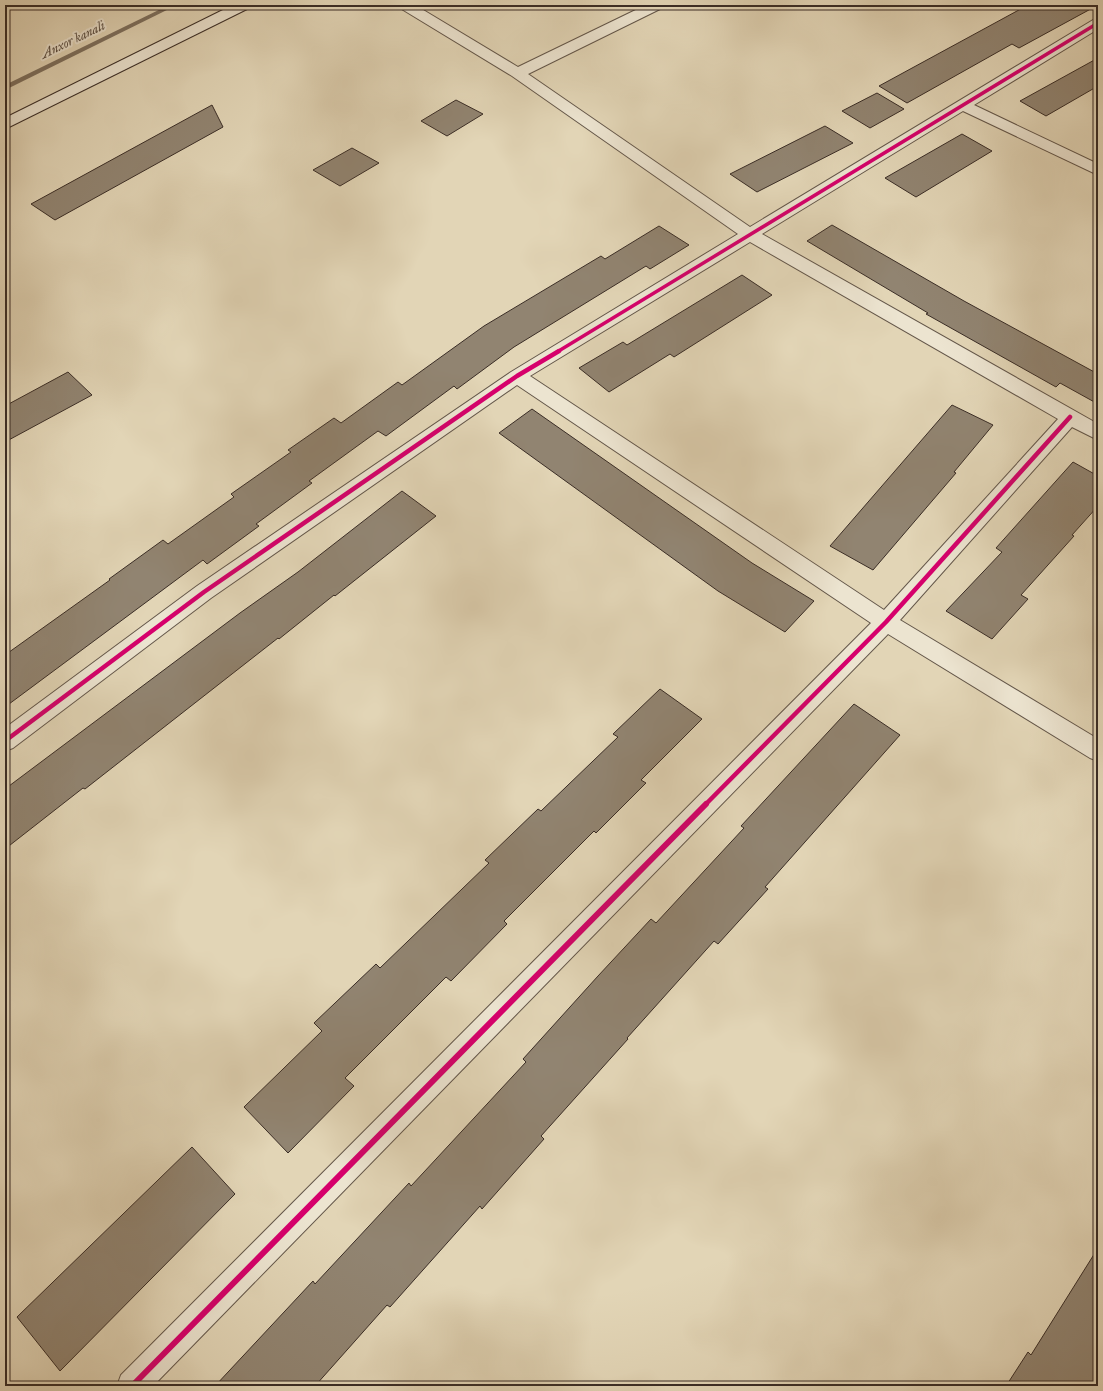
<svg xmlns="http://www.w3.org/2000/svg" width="1103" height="1391" viewBox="0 0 1103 1391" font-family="'IM FELL Great Primer',serif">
	<rect width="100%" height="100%" fill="#e2d5b6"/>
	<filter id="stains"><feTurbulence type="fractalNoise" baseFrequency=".005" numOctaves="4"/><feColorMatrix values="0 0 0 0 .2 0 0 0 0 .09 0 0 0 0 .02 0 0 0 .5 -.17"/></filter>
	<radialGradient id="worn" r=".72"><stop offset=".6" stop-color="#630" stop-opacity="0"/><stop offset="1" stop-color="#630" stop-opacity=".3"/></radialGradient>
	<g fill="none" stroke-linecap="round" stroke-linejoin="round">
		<path fill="#7d705f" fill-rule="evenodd" d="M169,5H177L5,90V85Z"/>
	</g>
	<g fill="#918471" stroke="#3a2d26">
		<path d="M1028,5H1098L1019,48L1012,44L907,103L879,86Z"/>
		<path d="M1098,58V86L1046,116L1020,101Z"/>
		<path d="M877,93L904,109L870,128L842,111Z"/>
		<path d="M456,100L483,114L447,136L421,121Z"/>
		<path d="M212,105L223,127L55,220L31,204Z"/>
		<path d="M825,126L853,143L757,192L730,174Z"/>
		<path d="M962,134L992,151L916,197L885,178Z"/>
		<path d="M352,148L379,163L340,186L313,170Z"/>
		<path d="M832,225L964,301L1098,374V404L1060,383L1056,387L926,314L928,313L807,241Z"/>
		<path d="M659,226L689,245L650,269L646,266L514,347L457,389L454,386L386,436L378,431L309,481L312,483L256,524L259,526L207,564L203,560L5,707V655L110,580L109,579L163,540L168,544L234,497L231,494L291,452L288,450L334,418L341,423L398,382L402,385L484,326L601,256L605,259Z"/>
		<path d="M742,275L772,295L674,357L670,354L609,392L579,368L623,342L627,345Z"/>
		<path d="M68,372L92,395L5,442V406Z"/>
		<path d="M952,405L993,425L954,472L956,473L873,570L830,546Z"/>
		<path d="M532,409L752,563L814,601L785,632L718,591L499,433Z"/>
		<path d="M1073,462L1098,476V506L1072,535L1074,536L1021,595L1028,599L992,639L946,611L1002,552L996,548Z"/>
		<path d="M402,491L436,516L335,596L334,595L279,639L278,638L85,789L83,788L5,849V789L240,613L298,572Z"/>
		<path d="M660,689L702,719L641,780L646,783L596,833L594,831L504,921L507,924L451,981L446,977L345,1078L354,1086L288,1153L244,1107L322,1031L314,1023L376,964L380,968L489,863L485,860L538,809L541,811L618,737L613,734Z"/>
		<path d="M854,704L900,735L765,887L768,889L718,944L714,941L627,1038L628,1039L541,1136L544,1139L482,1209L480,1206L390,1307L387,1305L315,1386H215L313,1281L315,1284L409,1183L411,1186L526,1062L523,1059L598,976L651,919L656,923L744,828L741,826Z"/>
		<path d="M192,1147L235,1194L60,1371L17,1317Z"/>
		<path d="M1098,1248V1386H1006L1028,1352L1031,1355Z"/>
	</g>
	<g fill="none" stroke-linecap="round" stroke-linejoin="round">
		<defs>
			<path id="street" d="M398,5H415L518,67L646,5H664L662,8L528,74L750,227L1093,20L1098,19V29L974,105L1098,164V175L963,111L762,234L1098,424V440L1072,427L900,620L1098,739V761L1090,758L888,634L153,1386H117L121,1375L871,623L517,385L211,598L13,748L5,751V728L197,586L511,372L738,234L512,76L400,8ZM750,242L1058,419L884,610L530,376Z"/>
			<path id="secondary" d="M233,5H251L249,8L5,129V118Z"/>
		</defs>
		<use href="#street" stroke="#64574a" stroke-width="2"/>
		<use href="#secondary" stroke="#3a2d26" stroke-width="2"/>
		<use href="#street" fill="#ece4d0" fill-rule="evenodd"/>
		<use href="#secondary" fill="#ece4d0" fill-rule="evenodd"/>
		<defs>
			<path id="cycleway-far2" d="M557,352L1098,23"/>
			<g id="cycleway-far1">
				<path d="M5,741L204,592L517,376L559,351"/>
				<path d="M705,805L886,622L1070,417"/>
			</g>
			<path id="cycleway" d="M132,1386L706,804"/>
		</defs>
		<use href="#cycleway-far2" stroke="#ece4d0" stroke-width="5.5"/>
		<use href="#cycleway-far1" stroke="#ece4d0" stroke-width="7"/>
		<use href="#cycleway" stroke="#ece4d0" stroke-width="8"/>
		<use href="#cycleway-far2" stroke="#d6006c" stroke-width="3.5"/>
		<use href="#cycleway-far1" stroke="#d6006c" stroke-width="4.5"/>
		<use href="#cycleway" stroke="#d6006c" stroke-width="6"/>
	</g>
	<g text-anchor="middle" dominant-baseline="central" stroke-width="4" stroke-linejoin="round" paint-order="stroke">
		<g font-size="13" font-style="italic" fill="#56493e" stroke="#ece4d0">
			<text transform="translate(73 40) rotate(-26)">Anxor kanali</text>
		</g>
	</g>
	<rect width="1103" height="1391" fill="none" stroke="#e2d5b6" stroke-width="20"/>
	<rect x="6" y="6" width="1091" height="1379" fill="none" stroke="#3a2d26" stroke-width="2"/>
	<rect x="10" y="10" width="1083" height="1371" fill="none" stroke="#3a2d26"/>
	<rect width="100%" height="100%" filter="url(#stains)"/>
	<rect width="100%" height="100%" fill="url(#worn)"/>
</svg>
